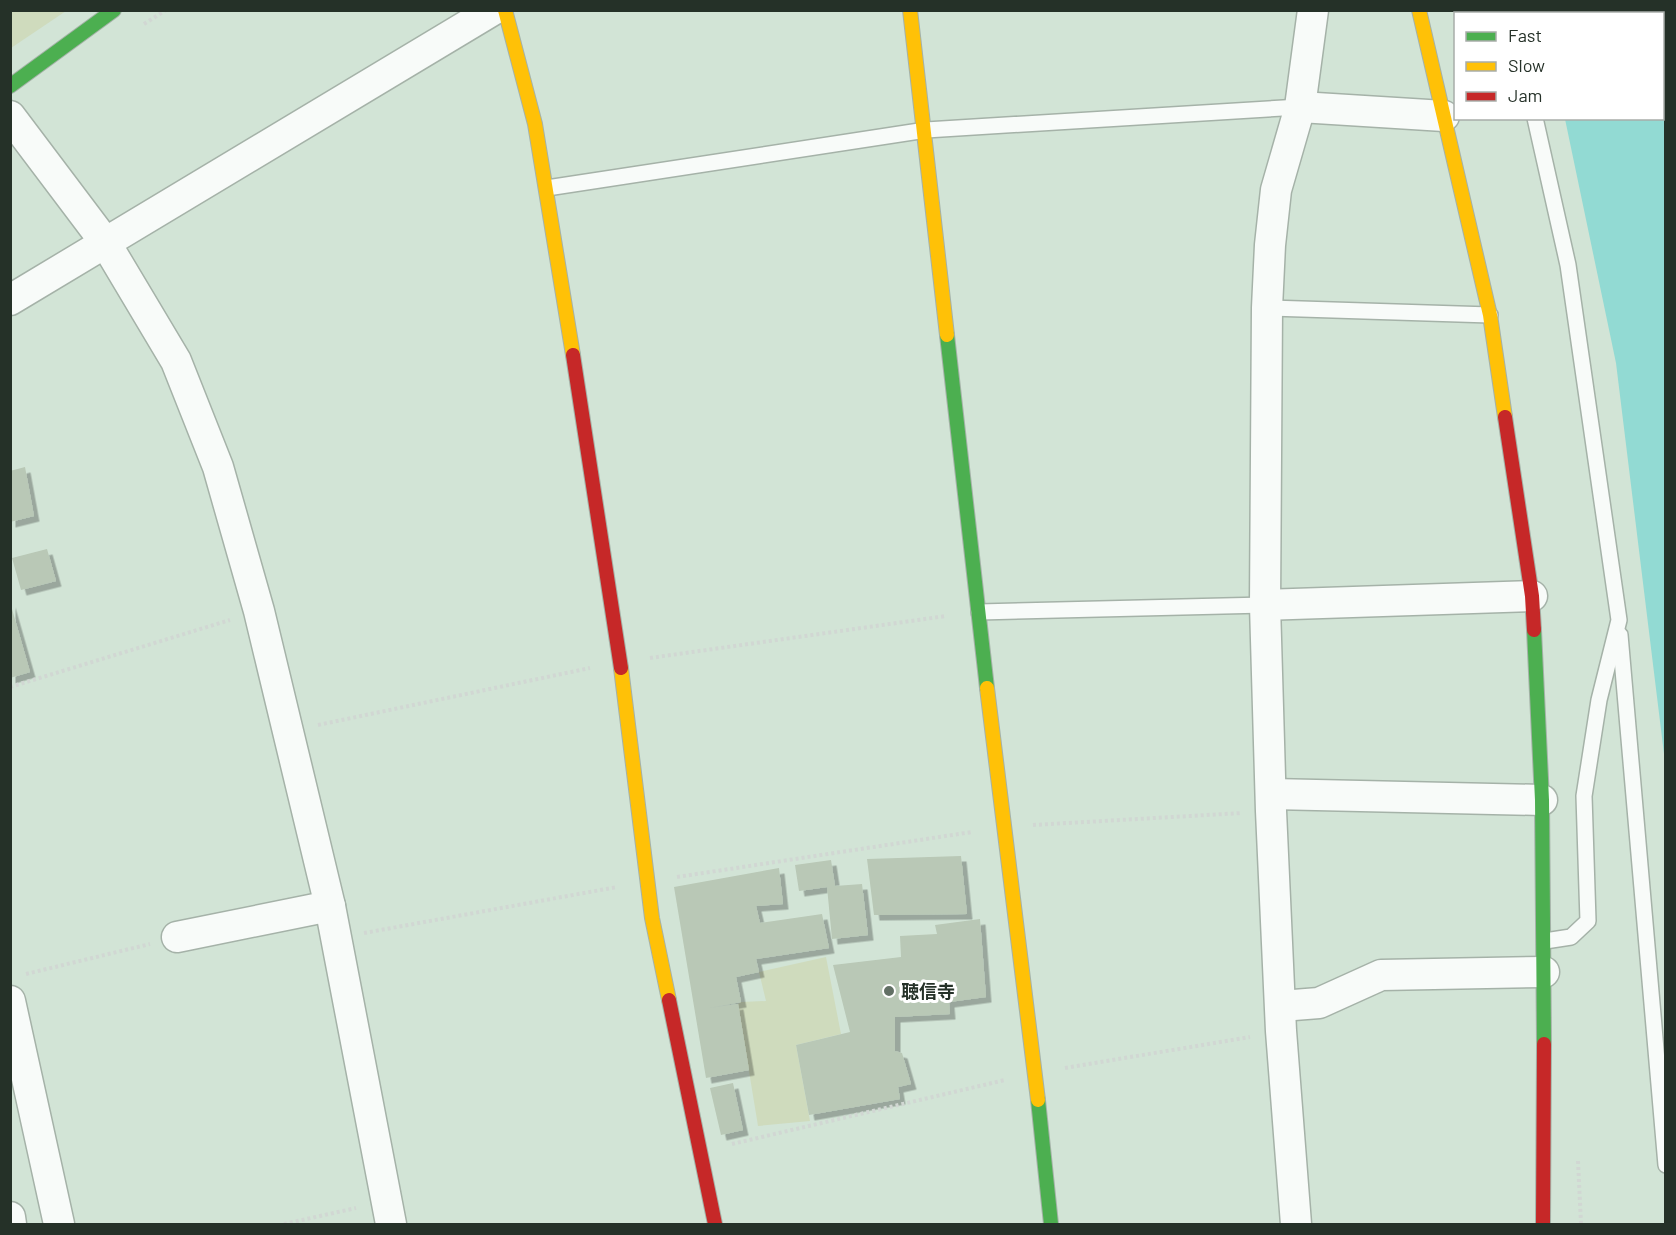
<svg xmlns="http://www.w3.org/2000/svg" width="1676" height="1235" viewBox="0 0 1676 1235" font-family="Barlow,'Noto Sans JP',sans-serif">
	<defs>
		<filter id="shadow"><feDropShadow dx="5.5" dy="5.5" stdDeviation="0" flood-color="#0004"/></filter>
	</defs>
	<rect width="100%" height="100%" fill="#d2e4d6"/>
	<g fill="#cfdbbd">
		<path d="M11,10H66V11L11,48Z"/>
		<path d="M826,957L841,1034L796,1045L810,1121L758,1126L738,1004L741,1002L766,1001L759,972Z"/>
	</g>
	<path fill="#92dad3" d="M1540,11H1665V762L1616,363L1565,119L1662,118V14H1541Z"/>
	<g fill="#b9c8b6" filter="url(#shadow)">
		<path d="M25,467L34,516L10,522V471Z"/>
		<path d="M47,549L56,581L21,590L12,558Z"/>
		<path d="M10,602L30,672L10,678Z"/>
		<path d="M961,856L967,914L874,915L867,859Z"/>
		<path d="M831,860L835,886L862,884L868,935L832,939L827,887L799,891L795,865Z"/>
		<path d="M779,868L783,904L756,906L760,923L822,914L829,948L756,959L759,972L736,977L741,1002L709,1008L738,1004L749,1070L706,1078L674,887Z"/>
		<path d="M980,919L986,997L949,1002L950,1014L895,1017V1051L902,1053L911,1084L898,1087L900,1099L809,1115L796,1045L850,1032L833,965L901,957L900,936L937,934L935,925Z"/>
		<path d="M733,1083L743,1130L721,1135L710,1088Z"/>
	</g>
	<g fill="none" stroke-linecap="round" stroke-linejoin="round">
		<defs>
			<g id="lane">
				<path d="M1508,10V14"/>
				<path d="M1535,118L1568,265L1619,620L1599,700L1584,796L1588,921L1571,937L1545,941"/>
				<path d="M547,188L926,130L1300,107"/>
				<path d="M1267,308L1490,315"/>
				<path d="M979,612L1265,605"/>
				<path d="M1620,635L1666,1165"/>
			</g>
			<g id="street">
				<path d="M1300,107L1444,116"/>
				<path d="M10,116L105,242L176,361L218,467L259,611L330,906L391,1224"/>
				<path d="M10,300L493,10"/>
				<path d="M1265,605L1532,596"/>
				<path d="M1272,794L1542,800"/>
				<path d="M177,937L330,906"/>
				<path d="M10,1001L59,1224"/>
				<path d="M1281,1006L1319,1003L1381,975L1544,972"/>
				<path d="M10,1217L11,1224"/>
				<path d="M1296,1224L1281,1031L1271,811L1265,605L1267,308L1270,245L1276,190L1300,107L1313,10"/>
			</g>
			<g id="fast">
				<path d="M10,86L114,10"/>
				<path d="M947,335L987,688"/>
				<path d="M1534,630L1542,800L1544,1044"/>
				<path d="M1038,1100L1051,1224"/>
			</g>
			<g id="slow">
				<path d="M505,10L535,124L573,355"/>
				<path d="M910,10L947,335"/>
				<path d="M1419,10L1490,315L1505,417"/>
				<path d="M621,668L652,918L669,1000"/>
				<path d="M987,688L1038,1100"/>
			</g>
			<g id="jam">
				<path d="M573,355L621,668"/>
				<path d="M1505,417L1532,596L1534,630"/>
				<path d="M669,1000L715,1224"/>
				<path d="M1543,1224L1544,1044"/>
			</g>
		</defs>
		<use href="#lane" stroke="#a5b2a8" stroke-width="18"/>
		<use href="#street" stroke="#a5b2a8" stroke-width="33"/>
		<use href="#fast" stroke="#a5b2a8" stroke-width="16"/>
		<use href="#slow" stroke="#a5b2a8" stroke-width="16"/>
		<use href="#jam" stroke="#a5b2a8" stroke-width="16"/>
		<g stroke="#d1d7d3" stroke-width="4" stroke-dasharray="3 3" stroke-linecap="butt">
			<path d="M144,24L166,10"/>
			<path d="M650,658L946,616"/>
			<path d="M10,687L230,620"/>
			<path d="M318,725L590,668"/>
			<path d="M1033,825L1242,813"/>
			<path d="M677,877L972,832"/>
			<path d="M364,933L617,887"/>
			<path d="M26,974L150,944"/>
			<path d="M1065,1068L1250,1037"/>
			<path d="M732,1144L1005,1080"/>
			<path d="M1578,1161L1581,1224"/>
			<path d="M284,1224L356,1208"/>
		</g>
		<use href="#lane" stroke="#f8fbf9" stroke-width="15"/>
		<use href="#street" stroke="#f8fbf9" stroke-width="30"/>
		<use href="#fast" stroke="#4caf50" stroke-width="14"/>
		<use href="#slow" stroke="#ffc107" stroke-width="14"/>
		<use href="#jam" stroke="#c62828" stroke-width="14"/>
	</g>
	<circle fill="#627065" stroke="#fff" stroke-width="2" cx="889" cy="991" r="6"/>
	<g text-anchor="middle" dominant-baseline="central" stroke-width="6" stroke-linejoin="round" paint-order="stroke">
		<g font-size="18" font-weight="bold" fill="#253128" stroke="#fff" text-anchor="start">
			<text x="901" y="991">聴信寺</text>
		</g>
	</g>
	<rect width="1676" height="1235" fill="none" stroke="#253128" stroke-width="24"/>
	<rect x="1454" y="12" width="210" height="108" fill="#ffffff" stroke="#a8ada9" stroke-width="1.5"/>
	<rect x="1466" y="32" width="30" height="9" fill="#4caf50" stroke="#a8ada9" stroke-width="1.5"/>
	<text x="1508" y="42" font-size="18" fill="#253128">Fast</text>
	<rect x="1466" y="62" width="30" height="9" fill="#ffc107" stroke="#a8ada9" stroke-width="1.5"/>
	<text x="1508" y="72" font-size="18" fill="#253128">Slow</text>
	<rect x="1466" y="92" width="30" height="9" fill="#c62828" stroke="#a8ada9" stroke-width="1.5"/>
	<text x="1508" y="102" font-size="18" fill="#253128">Jam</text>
</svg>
